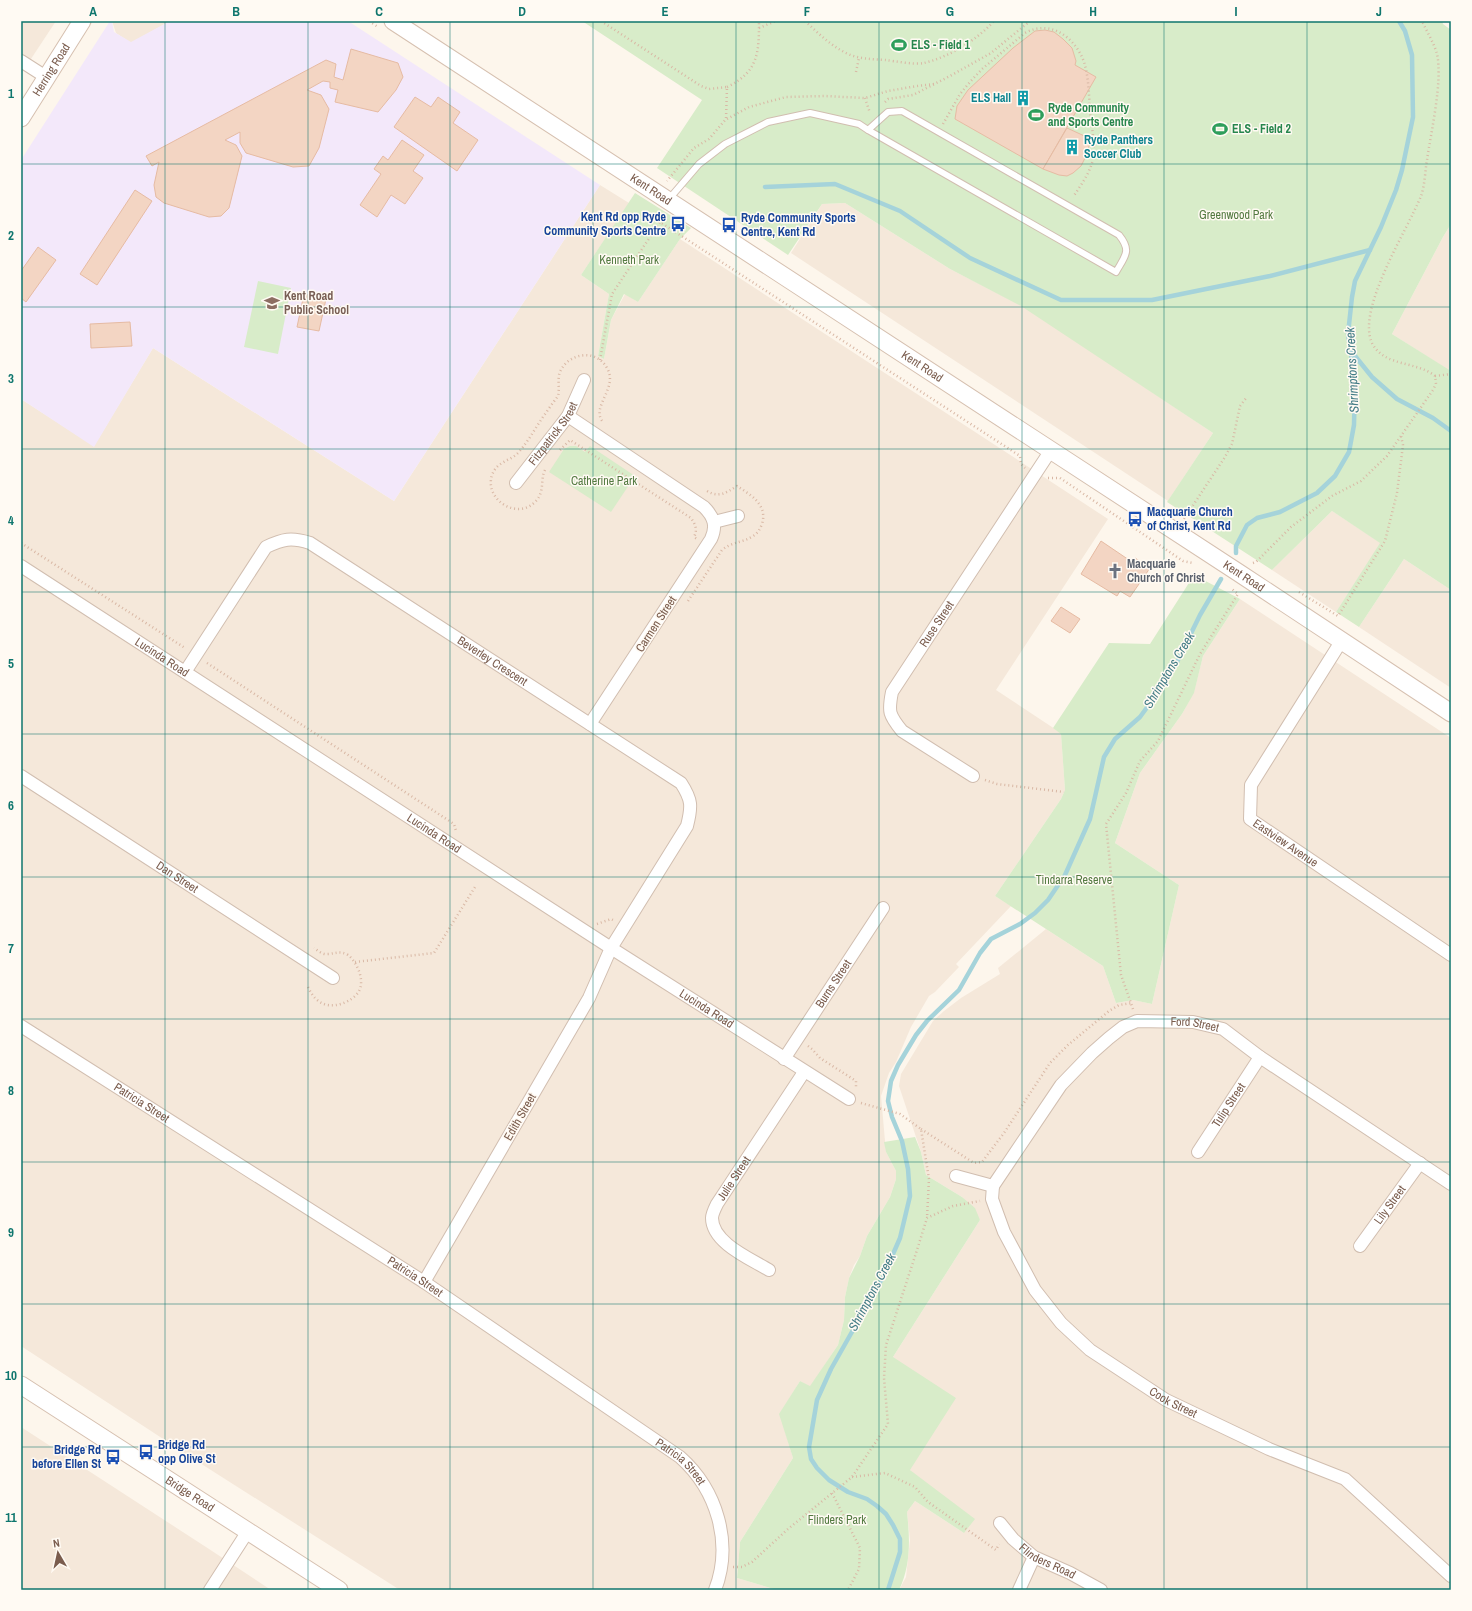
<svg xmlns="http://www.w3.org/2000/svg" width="1472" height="1611" viewBox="0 0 1472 1611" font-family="'Archivo Narrow',sans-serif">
	<rect width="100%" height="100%" fill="#fdf6ec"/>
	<g fill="#f5e8da">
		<path d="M21,21H56L21,74Z"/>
		<path d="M112,21H170L131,43L116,33Z"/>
		<path d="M600,185L629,203L581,275L609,294L598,356L604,359L611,320L625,294L638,302L680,239L1108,519L996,690L1061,733L1065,790L1061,799L995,896L1011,906L956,964L959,967L935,992L929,996L911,1027L896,1062L889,1073L881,1096L886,1152L896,1171V1179L890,1197L867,1236L860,1256L854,1265L849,1278L845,1297L844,1320L838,1345L810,1387L800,1381L780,1414L793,1458L740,1542L737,1578L777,1590H400L203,1465L21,1346V399L94,446L153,348L394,501Z"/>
		<path d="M845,203L950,269L1028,309L1213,433L1168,501L791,253L822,204Z"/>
		<path d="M1451,224V371H1450L1392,334L1443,237Z"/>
		<path d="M1332,511L1381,543L1336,612L1272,570Z"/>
		<path d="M1404,559L1451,590V688L1359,627Z"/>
		<path d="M1240,599L1451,738V1590H899L906,1577L910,1540L907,1512L915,1501L964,1533L910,1470L893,1357L980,1220L962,1197L926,1175L921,1152L899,1086L901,1074L933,1021L944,1011L961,998L1000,974L998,968L1046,929L1103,966L1116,1003L1133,1000L1152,1004L1179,885L1115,843L1140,773L1182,714L1194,692L1203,656Z"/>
		<path d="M21,1427L209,1549L271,1590H21Z"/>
	</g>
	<path fill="#f3e8fa" d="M110,21H112L114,32L131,42L170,21H348L600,185L394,501L153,348L94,447L21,399V160Z"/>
	<g fill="#d8ecc9">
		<path d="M582,21H1442L1443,24L1451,30V224L1443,237L1392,334L1451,371V590L1404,559L1359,627L1336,612L1380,543L1332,511L1272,570L1167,502L1213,433L1021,306L950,269L845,203L822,204L788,255L657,168L702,100Z"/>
		<path d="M635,193L691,228L680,239L638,302L624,294L611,320L604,359L598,356L609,294L581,275Z"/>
		<path d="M258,281L291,288L278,354L244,347Z"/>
		<path d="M570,446H576L585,452L590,446L635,476L611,512L549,472L564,449Z"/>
		<path d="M1194,575L1240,599L1203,656L1194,693L1182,714L1140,773L1115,843L1179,885L1152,1004L1133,1000L1116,1003L1103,966L995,896L1061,799L1065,790L1061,734L1053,728L1109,643L1150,644Z"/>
		<path d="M915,1137L921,1152L926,1175L962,1197L975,1208L980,1220L893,1357L956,1398L910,1470L975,1519L964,1533L915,1501L907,1512C910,1539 911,1565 899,1590H777L737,1578L740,1542L793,1458L779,1414L800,1381L810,1386L838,1345L844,1320L845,1297L849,1278L860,1256L867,1236L890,1197L896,1179V1171L886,1152L884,1142Z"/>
	</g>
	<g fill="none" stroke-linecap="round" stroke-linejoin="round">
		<g stroke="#a5d3da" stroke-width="4.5">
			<path d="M765,187L835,184L900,211L970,258L1061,300H1152L1270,276L1370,250"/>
			<path d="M1351,351L1372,377L1397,399L1433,418L1451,431"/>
			<path d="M1236,553V546L1247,525L1257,518L1280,512L1317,493L1335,476L1349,452L1354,425L1355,383L1348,334L1352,297L1355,281L1381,227L1396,190L1402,170L1413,117L1412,55L1405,31L1399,21"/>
			<path d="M888,1590L900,1552V1539L893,1525L886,1514L877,1506L867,1499L848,1492L829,1480L817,1468L811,1459L809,1447L817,1400L831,1369L883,1277L900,1238L910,1196L908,1169L902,1141L892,1117L888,1101L891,1081L898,1065L916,1035L927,1021L959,990L980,953L991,939L1020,924L1035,913L1048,900L1065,875L1090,819L1104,757L1115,739L1140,717L1159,691L1176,664L1200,615L1221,579"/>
		</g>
	</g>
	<g fill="#f3d5c3" stroke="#e6bba3">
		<path d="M1045,30L1054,32L1063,39L1072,48L1076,61L1075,65L1096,77L1043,169L955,119L957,106L968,90L1013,48L1035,31Z"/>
		<path d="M351,49L398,63L403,77L396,90L378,112L335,102L338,90L330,88V82L323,81L307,90L321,95L329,109L319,148L309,166L293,167L246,153L240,143V132L225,140L236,145L242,156L229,208L221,216L209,217L164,203L156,197L154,185L159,162L152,166L146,156L326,60L336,64L334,77L343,80Z"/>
		<path d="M415,97L431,107L438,97L460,112L453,123L478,140L457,171L394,127Z"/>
		<path d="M1067,128L1091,139L1086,156L1081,166L1073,173L1067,176L1059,175L1043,169Z"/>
		<path d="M402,140L424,155L413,171L423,178L405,204L391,195L377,217L360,205L381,174L374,169L383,156L388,160Z"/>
		<path d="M135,190L152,201L97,285L80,274Z"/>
		<path d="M38,247L56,260L26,302L21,298V271Z"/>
		<path d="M304,294L326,299L319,331L297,327Z"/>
		<path d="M130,322L132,346L91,348L90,324Z"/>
		<path d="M1101,541L1132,562L1135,558L1150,568L1130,597L1120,591L1117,596L1081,574Z"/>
		<path d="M1061,607L1080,619L1070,633L1051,621Z"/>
	</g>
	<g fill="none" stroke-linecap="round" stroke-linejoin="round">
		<defs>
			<path id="lane" d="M669,199L699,164L725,144L768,122L810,113L859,124L868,130L1116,272C1125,256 1132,251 1119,235L902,111L888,112L868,130"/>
			<g id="street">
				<path d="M21,61L46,77"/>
				<path d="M568,416L704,507C714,517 717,526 711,539L590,724"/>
				<path id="s1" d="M516,483L568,416L584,380"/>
				<path d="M714,522L738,516"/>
				<path id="s2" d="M21,566L611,948L849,1099"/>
				<path id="s3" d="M1342,640L1251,785L1250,819L1451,955"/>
				<path id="s4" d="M185,672L266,547C283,539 291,537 310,543L681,783C692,800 692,806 687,826L611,948L589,998L424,1282"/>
				<path id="s5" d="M21,776L333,978"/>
				<path id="s6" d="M973,776L902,731C889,715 888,712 892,692L1051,450"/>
				<path id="s7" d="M21,1026L424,1282L680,1457C717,1490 733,1543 715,1590"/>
				<path id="s8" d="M784,1059L883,908"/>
				<path id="s9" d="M1198,1152L1260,1057"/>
				<path d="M956,1176L993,1186"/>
				<path id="s10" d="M993,1186L992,1199L1004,1232L1035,1290L1061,1323L1090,1350L1166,1400L1269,1449L1345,1479L1451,1576"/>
				<path id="s11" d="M993,1186L1061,1085L1092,1053L1109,1038L1123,1027L1137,1021L1193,1022L1223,1029L1260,1057L1451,1184"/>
				<path id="s12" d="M1360,1246L1420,1163"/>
				<path id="s13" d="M769,1270C751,1259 712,1243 712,1218C712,1214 715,1208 717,1204L804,1072"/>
				<path id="s14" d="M1000,1523L1013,1539L1034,1557L1070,1573L1101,1590"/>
				<path d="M210,1590L248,1531"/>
				<path d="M1019,1590L1034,1557"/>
			</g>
			<g id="secondary">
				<path id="s15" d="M393,21L1239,573L1451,713"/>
				<path id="s16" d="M21,118L82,21"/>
				<path id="s17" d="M21,1385L339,1590"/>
			</g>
		</defs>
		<use href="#lane" stroke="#d1beb0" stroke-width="8"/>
		<use href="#street" stroke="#d1beb0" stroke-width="14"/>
		<use href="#secondary" stroke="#d6c0b0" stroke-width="19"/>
		<g stroke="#d9b8a5" stroke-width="2.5" stroke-dasharray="1 3" stroke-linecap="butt">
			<path d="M369,21L378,27"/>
			<path d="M601,21L701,86L709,89L727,87L726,119L709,139L694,148L667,181"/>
			<path d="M805,21C818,33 830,45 846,53C858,59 871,59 885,60C895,61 914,65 924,63C949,57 977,40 994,21"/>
			<path d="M759,28L776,21"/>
			<path d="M856,72L859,58"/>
			<path d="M727,87C759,72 759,51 759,21"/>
			<path d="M865,98L870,113"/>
			<path d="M885,102L888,99L913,95L950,76L991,53L1030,21"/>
			<path d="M727,119L749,107L786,97L825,96L865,98L888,91L917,86L935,84"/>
			<path d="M943,124L960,94L970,82L982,69L1025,33C1050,19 1075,37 1084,62C1089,78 1089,97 1090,113C1092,128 1095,144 1093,159C1090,173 1081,185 1073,197"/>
			<path d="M600,360L612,294L660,222L1020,456L1021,464L1025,468"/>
			<path d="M1435,376L1451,374"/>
			<path d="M560,450L570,440L691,518C695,524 698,529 694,537L697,539"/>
			<path d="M545,470C540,480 545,491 536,501C518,521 484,500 492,475C497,461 511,461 519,452C524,446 528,440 532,434C540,421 549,408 558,396C560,388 557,379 560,372C568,353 596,348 607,368C619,388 590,407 603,422"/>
			<path d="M1048,478H1060L1183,561L1193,563"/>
			<path d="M1184,519L1225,457L1232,444L1240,406L1247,397"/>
			<path d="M21,543L185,648"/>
			<path d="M1253,563L1256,562L1291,527L1332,496L1361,481L1387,456L1433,390L1436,384L1435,376C1417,361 1384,367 1372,343C1356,309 1408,229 1421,196C1425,185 1425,171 1427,160C1431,132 1443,80 1437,54C1434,43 1427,32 1422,21"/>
			<path d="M1299,592L1338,616L1385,541L1397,493L1403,445L1401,436"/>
			<path d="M688,601L722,550C733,541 743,543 753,536C758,533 760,529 762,524C768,505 751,495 737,486C726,493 719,498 707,491"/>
			<path d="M207,663L454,824L456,831"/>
			<path d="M985,780L997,784L1064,792"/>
			<path d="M597,924L611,919L613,920"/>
			<path d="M355,962L434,953L475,887"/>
			<path d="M308,987C316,1005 330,1010 348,1001C352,999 357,995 359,991C365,980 357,962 348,955C340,950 335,954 327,954C323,955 317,950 314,948"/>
			<path d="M1133,1009L1121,975L1106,824L1126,793L1140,761L1158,741L1200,654L1238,594L1232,589"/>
			<path d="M808,1046L812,1049L820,1058L856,1081V1088"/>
			<path d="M861,1103L900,1114L921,1129L929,1179L927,1218"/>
			<path d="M921,1129L974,1163L982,1162L1004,1133L1050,1063L1068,1045L1109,1011L1119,1005L1132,1003"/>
			<path d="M852,1477L885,1473L915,1487L928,1502L996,1550L999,1544"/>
			<path d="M832,1493L860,1548L859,1569L848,1590"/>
			<path d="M733,1567H742L752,1562L788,1529L852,1477L888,1424L884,1378L886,1345L917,1250L927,1218L953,1206L980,1201"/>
		</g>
		<use href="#lane" stroke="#fff" stroke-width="6"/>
		<use href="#street" stroke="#fff" stroke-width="12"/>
		<use href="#secondary" stroke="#fff" stroke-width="17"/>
	</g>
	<path fill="none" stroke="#0f766e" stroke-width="1" stroke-opacity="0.55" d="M165,21V1590M308,21V1590M450,21V1590M593,21V1590M736,21V1590M879,21V1590M1022,21V1590M1164,21V1590M1307,21V1590M21,164H1451M21,307H1451M21,449H1451M21,592H1451M21,734H1451M21,877H1451M21,1019H1451M21,1162H1451M21,1304H1451M21,1447H1451"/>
	<defs>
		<symbol id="stadium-bare" viewBox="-9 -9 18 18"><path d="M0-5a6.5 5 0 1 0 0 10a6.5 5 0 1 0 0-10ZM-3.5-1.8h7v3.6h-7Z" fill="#2e9e5b" stroke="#fffaf3" stroke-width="2.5" paint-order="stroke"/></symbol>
		<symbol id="building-bare" viewBox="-9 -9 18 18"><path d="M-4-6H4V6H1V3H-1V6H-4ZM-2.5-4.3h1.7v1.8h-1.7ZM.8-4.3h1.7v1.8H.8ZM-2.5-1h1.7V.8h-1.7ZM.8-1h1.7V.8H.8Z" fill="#0f9aa8" stroke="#fffaf3" stroke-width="2.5" paint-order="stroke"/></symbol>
		<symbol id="bus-bare" viewBox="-9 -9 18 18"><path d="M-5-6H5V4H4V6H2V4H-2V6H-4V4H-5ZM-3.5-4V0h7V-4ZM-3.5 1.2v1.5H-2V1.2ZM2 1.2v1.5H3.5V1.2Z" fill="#1a4fb4" stroke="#fffaf3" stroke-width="2.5" paint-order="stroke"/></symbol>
		<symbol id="school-bare" viewBox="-9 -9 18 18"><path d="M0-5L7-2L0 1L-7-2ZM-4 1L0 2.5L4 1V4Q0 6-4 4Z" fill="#8d6e63" stroke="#fffaf3" stroke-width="2.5" paint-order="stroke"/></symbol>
		<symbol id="church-bare" viewBox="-9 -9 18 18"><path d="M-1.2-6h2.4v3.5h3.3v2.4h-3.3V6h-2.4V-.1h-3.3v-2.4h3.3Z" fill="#6b7280" stroke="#fffaf3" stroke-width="2.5" paint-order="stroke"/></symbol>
	</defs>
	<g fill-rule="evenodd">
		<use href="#stadium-bare" x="888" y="34" width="22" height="22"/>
		<use href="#building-bare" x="1012" y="87" width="22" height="22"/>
		<use href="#stadium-bare" x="1025" y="104" width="22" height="22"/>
		<use href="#stadium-bare" x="1209" y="118" width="22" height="22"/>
		<use href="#building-bare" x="1061" y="136" width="22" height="22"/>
		<use href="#bus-bare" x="667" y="213" width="22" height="22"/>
		<use href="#bus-bare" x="718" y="214" width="22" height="22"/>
		<use href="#school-bare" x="261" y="292" width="22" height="22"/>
		<use href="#bus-bare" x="1124" y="508" width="22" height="22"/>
		<use href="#church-bare" x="1104" y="560" width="22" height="22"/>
		<use href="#bus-bare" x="135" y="1441" width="22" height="22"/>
		<use href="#bus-bare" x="102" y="1446" width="22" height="22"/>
	</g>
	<g text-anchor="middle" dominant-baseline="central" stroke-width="3" stroke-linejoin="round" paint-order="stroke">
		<g font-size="12" font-weight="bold" fill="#27864d" stroke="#fffaf3" text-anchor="start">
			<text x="911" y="45">ELS - Field 1</text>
			<text x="1048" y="108">Ryde Community<tspan x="1048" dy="14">and Sports Centre</tspan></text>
			<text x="1232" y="129">ELS - Field 2</text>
		</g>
		<g font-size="12" fill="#7a5c4d" stroke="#fffaf3">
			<text stroke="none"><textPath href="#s16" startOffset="57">Herring Road</textPath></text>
			<text stroke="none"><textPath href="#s15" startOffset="308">Kent Road</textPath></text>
			<text stroke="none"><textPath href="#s15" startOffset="632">Kent Road</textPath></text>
			<text stroke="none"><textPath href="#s1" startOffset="62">Fitzpatrick Street</textPath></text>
			<text stroke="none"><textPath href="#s15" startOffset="1016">Kent Road</textPath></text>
			<text transform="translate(656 624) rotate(-57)">Carmen Street</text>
			<text stroke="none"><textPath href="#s6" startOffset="208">Ruse Street</textPath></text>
			<text stroke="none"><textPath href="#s2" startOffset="168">Lucinda Road</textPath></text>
			<text stroke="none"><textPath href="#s4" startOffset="412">Beverley Crescent</textPath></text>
			<text stroke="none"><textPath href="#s2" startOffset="492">Lucinda Road</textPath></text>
			<text stroke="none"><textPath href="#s3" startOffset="248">Eastview Avenue</textPath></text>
			<text stroke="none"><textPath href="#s5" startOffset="186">Dan Street</textPath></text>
			<text stroke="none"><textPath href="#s8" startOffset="90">Burns Street</textPath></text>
			<text stroke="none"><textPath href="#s2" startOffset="816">Lucinda Road</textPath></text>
			<text stroke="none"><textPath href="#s11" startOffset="280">Ford Street</textPath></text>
			<text stroke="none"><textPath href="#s7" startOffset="143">Patricia Street</textPath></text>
			<text stroke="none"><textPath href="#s9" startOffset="56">Tulip Street</textPath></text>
			<text transform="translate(520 1117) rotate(-60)">Edith Street</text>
			<text stroke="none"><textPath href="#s13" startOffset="126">Julie Street</textPath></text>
			<text stroke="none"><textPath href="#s12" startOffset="51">Lily Street</textPath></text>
			<text stroke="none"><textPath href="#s7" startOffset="467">Patricia Street</textPath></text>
			<text stroke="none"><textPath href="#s10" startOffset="294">Cook Street</textPath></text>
			<text stroke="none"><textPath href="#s7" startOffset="791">Patricia Street</textPath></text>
			<text stroke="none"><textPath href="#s17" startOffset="201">Bridge Road</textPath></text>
			<text stroke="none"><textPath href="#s14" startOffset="62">Flinders Road</textPath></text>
		</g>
		<g font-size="12" font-weight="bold" fill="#0d838f" stroke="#fffaf3" text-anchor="end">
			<text x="1011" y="98">ELS Hall</text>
			<text x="1084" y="140" text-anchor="start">Ryde Panthers<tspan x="1084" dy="14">Soccer Club</tspan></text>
		</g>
		<g font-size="12" fill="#537a41" stroke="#fffaf3">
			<text x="1236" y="215">Greenwood Park</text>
			<text x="629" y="260">Kenneth Park</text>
			<text x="604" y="481">Catherine Park</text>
			<text x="1074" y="880">Tindarra Reserve</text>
			<text x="837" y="1520">Flinders Park</text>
		</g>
		<g font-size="12" font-weight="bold" fill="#164399" stroke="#fffaf3" text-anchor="start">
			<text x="666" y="217" text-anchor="end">Kent Rd opp Ryde<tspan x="666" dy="14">Community Sports Centre</tspan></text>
			<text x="741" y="218">Ryde Community Sports<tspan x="741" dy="14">Centre, Kent Rd</tspan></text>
			<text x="1147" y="512">Macquarie Church<tspan x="1147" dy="14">of Christ, Kent Rd</tspan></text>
			<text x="158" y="1445">Bridge Rd<tspan x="158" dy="14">opp Olive St</tspan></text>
			<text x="101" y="1450" text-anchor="end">Bridge Rd<tspan x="101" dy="14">before Ellen St</tspan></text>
		</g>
		<g font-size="12" font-weight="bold" fill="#785e54" stroke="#fffaf3" text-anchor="start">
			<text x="284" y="296">Kent Road<tspan x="284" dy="14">Public School</tspan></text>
		</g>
		<g font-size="12" font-weight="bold" fill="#5b616d" stroke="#fffaf3" text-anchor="start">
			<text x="1127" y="564">Macquarie<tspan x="1127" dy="14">Church of Christ</tspan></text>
		</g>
		<g font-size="13" font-style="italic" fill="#437c86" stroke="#fffaf3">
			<text transform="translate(1352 370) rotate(-93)">Shrimptons Creek</text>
			<text transform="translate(1169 670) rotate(-59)">Shrimptons Creek</text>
			<text transform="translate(872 1292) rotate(-62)">Shrimptons Creek</text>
		</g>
	</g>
	<rect width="1472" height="1611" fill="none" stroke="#fffaf3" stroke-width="44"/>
	<g transform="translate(58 1553) rotate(351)" stroke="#fffaf3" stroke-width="3" paint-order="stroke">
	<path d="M0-3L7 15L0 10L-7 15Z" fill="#7a5c4d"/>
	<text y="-6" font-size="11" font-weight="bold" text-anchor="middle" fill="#7a5c4d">N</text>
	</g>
	<rect x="22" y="22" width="1428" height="1567" fill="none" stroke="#0f766e" stroke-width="1.5"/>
	<g font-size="13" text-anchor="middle" font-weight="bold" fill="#0f766e">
		<text x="93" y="16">A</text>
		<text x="236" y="16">B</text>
		<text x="379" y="16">C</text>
		<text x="522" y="16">D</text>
		<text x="665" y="16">E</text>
		<text x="807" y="16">F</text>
		<text x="950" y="16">G</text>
		<text x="1093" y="16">H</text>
		<text x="1236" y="16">I</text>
		<text x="1379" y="16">J</text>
		<text x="11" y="98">1</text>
		<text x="11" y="240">2</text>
		<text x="11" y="383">3</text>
		<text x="11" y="525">4</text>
		<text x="11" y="668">5</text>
		<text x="11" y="810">6</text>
		<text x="11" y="953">7</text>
		<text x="11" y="1095">8</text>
		<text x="11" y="1237">9</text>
		<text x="11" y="1380">10</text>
		<text x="11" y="1522">11</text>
	</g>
</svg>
